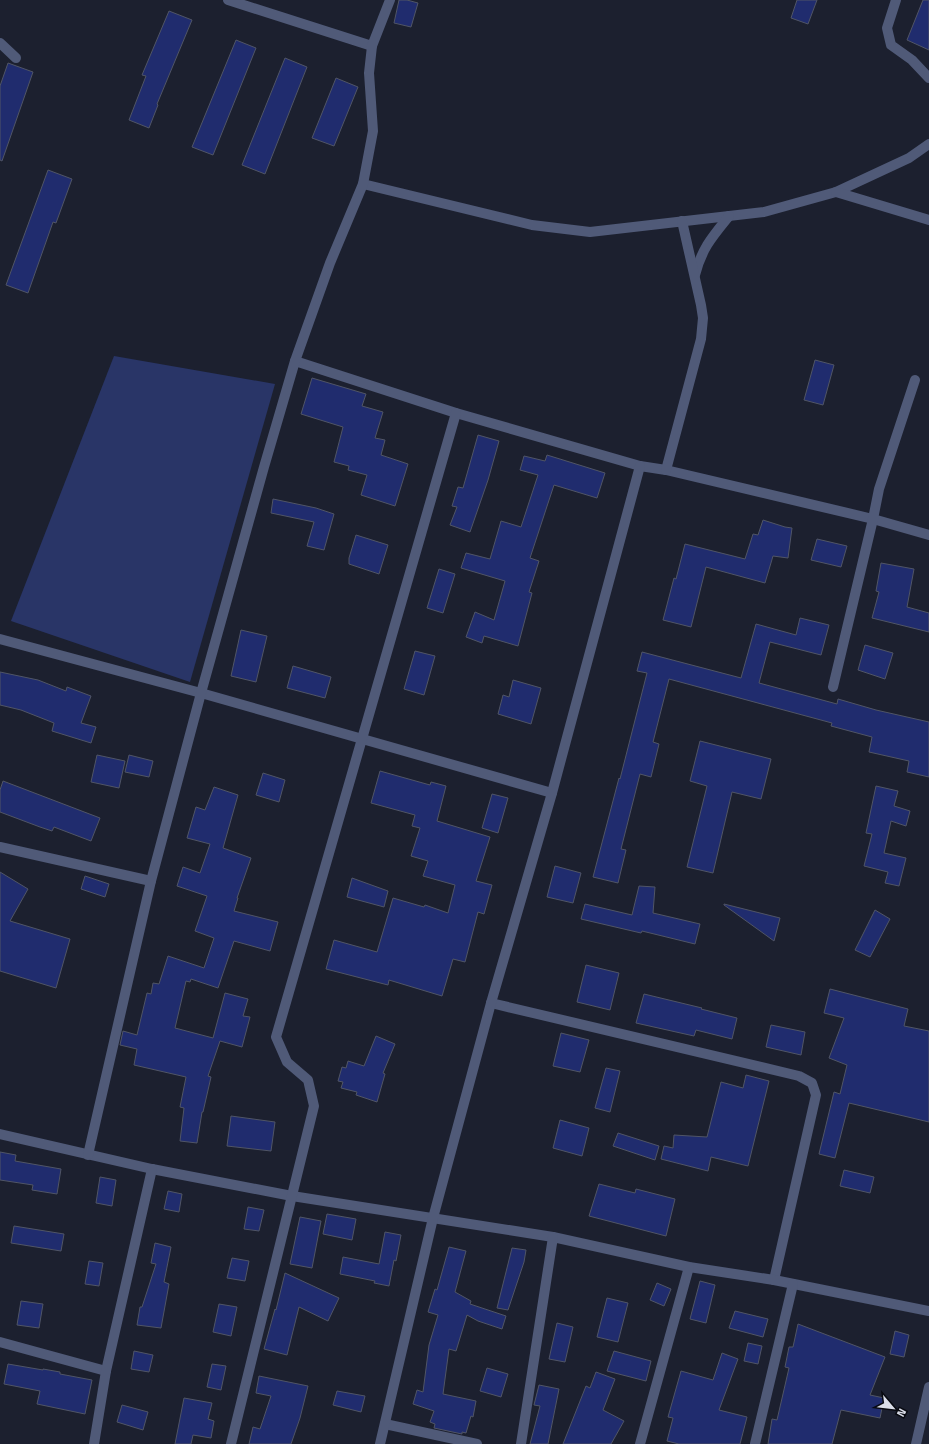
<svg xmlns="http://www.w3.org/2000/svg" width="929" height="1444" viewBox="0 0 929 1444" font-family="'Titillium Web',sans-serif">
	<rect width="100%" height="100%" fill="#1c202f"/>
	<path fill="#293567" d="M114,356L275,384L190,682L11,621Z"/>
	<g fill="#202c6e" stroke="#505566">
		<path d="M399,0H407L418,3L411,27L394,23Z"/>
		<path d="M797,0H817L808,24L791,18Z"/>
		<path d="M923,0H929V50L907,40Z"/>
		<path d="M169,11L192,20L157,104L158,105L149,128L129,120L146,76L142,75Z"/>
		<path d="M236,40L256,48L213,155L192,147Z"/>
		<path d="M285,58L307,67L265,174L242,165Z"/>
		<path d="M8,63L33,72L2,161L0,160V86Z"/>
		<path d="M336,78L358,87L334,146L312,138Z"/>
		<path d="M48,170L72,179L56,223L53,222L28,293L6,285Z"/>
		<path d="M815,360L834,365L823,405L804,400Z"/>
		<path d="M312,378L366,394L362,406L383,412L375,438L385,440L381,455L408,464L395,506L361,495L367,475L348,470L349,466L334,462L343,427L301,414Z"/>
		<path d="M478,435L499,441L488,480L470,532L450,525L457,507L452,506L458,487L463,488Z"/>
		<path d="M547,455L605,473L597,498L554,485L530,558L539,561L529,592L532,593L518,646L484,636L482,643L466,637L475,612L494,620L505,581L461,568L466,553L490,559L501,521L521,527L538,475L520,470L524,456L545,461Z"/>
		<path d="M273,499L316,508L334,514L324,550L307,546L314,522L271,513Z"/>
		<path d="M763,520L785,527L792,528L788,558L773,556L765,583L706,567L691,627L663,620L674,578L676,579L685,544L745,559L753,534L758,535Z"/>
		<path d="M356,535L388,545L379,574L349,564V558Z"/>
		<path d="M817,539L847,546L841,567L811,560Z"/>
		<path d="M881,563L914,569L907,607L929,613V632L872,618L879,592L876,591Z"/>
		<path d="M439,569L455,574L443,613L427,608Z"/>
		<path d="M800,618L829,625L821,655L770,642L759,683L837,704L838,699L876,710L929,722V777L907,772L909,761L869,752L872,737L831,726L832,723L669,679L653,742L659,744L651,777L640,774L621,849L626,850L618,883L593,877L619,778L620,779L647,673L637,671L642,652L741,678L756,624L796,635Z"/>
		<path d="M241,630L267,636L256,682L231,676Z"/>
		<path d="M865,645L893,653L885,679L858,670Z"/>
		<path d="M415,651L435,656L424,695L404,689Z"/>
		<path d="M293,666L331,677L325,698L287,688Z"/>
		<path d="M0,672L38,680L66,691L67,687L91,696L81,723L96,727L91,743L52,731L54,723L21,710L0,705Z"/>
		<path d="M513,680L541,688L531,724L498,714L503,695L509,697Z"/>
		<path d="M700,741L771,759L761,799L732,792L713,873L687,867L707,786L690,781Z"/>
		<path d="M97,755L125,761L119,788L91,782Z"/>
		<path d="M129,755L153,761L149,777L125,772Z"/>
		<path d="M380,771L430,785L431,782L446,786L437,821L490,837L476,881L492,885L484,914L478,912L465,962L453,959L442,996L389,980L388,985L326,969L334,940L377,952L393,898L424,907L425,905L448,913L455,885L423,876L428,861L411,856L420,828L412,826L415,815L371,803Z"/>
		<path d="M263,773L285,780L279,802L256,795Z"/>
		<path d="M3,781L100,818L91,841L54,827L52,831L40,827L0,812V790Z"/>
		<path d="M876,786L898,791L894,806L910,811L906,826L891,821L884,853L906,858L899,886L885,883L888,872L864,866L872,834L866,833Z"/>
		<path d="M214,787L238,795L223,848L251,858L237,898H238L234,911L278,922L270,951L234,941L218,988L191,979L190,982L186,981L175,1028L213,1038L225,993L248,999L243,1016L250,1017L242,1047L220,1041L208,1076L211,1077L203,1112H202L197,1143L180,1141L184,1108L180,1107L186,1077L134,1065L137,1049L120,1045L123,1031L137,1035L147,993L151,994L153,983L159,984L168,956L204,968L214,938L195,931L207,896L177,886L183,867L200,873L210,844L187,838L196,807L205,810Z"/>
		<path d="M492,794L508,798L498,833L482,828Z"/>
		<path d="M555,866L581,873L573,903L547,897Z"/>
		<path d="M0,872L28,889L10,921L70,939L56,988L0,971Z"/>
		<path d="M85,876L109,884L105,897L81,889Z"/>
		<path d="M352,878L388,891L384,907L347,897Z"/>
		<path d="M639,886L655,887L653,913L700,924L695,944L642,931L641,933L581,919L585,904L632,915Z"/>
		<path d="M724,904L780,918L774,941L724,905Z"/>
		<path d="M875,910L890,919L870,957L855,950Z"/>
		<path d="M586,965L619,973L610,1010L577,1002Z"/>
		<path d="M830,989L908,1009L904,1026L929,1031V1122L849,1103L835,1158L819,1154L834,1092L840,1094L847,1065L829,1058L844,1018L824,1013Z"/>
		<path d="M644,994L702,1008L701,1009L737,1018L732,1039L696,1030L694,1036L636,1023Z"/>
		<path d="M771,1025L805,1032L801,1055L766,1047Z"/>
		<path d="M561,1033L589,1040L580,1072L553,1066Z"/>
		<path d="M376,1036L395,1044L383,1073L385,1074L377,1102L356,1095L357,1092L341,1088L343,1082L338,1081L342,1067L346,1068L348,1061L364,1066Z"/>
		<path d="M606,1068L620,1071L610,1112L595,1108Z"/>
		<path d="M746,1075L769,1081L748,1166L711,1157L708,1171L661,1159L664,1146L673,1148L674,1135L707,1137L721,1082L743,1088Z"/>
		<path d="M231,1116L275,1122L271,1151L227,1146Z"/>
		<path d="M560,1120L589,1128L582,1156L553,1148Z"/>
		<path d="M618,1133L659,1146L655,1160L613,1146Z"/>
		<path d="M0,1152L16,1155L15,1161L61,1169L57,1194L32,1190L33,1185L0,1180Z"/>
		<path d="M844,1170L874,1177L870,1193L840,1186Z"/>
		<path d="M100,1177L116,1180L112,1206L96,1203Z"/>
		<path d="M599,1184L635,1193L636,1189L675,1199L666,1236L589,1216Z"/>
		<path d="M168,1191L182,1194L179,1212L164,1209Z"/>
		<path d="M248,1207L264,1210L259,1231L244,1229Z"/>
		<path d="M327,1214L356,1219L352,1240L323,1234Z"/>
		<path d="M300,1217L321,1221L312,1268L290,1264Z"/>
		<path d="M14,1226L64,1234L61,1251L11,1243Z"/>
		<path d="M385,1232L401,1235L396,1261L394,1260L389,1286L374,1283L375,1281L340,1274L343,1257L379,1264Z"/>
		<path d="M155,1243L171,1247L164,1282L169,1284L161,1328L137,1325L140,1307H142L156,1264L151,1263Z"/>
		<path d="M449,1247L466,1251L455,1292L471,1301L470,1304L506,1316L502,1329L478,1321L467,1315L456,1351L449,1349L443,1394L476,1401L473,1417L471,1416L466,1433L462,1432V1434L434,1428L435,1424L430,1422L434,1411L413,1404L417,1390L423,1392L429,1345L438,1315L428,1312L435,1289L437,1290Z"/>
		<path d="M512,1248L526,1250L524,1262L508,1310L497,1308Z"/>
		<path d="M232,1258L249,1261L245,1281L227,1278Z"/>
		<path d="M89,1261L103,1263L99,1286L85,1284Z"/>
		<path d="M285,1273L339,1298L328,1321L299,1307L287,1355L264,1349L275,1309L276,1310Z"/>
		<path d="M700,1281L715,1285L706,1323L690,1319Z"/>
		<path d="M657,1283L671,1289L664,1306L650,1300Z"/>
		<path d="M607,1298L628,1303L618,1342L597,1337Z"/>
		<path d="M21,1301L43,1304L39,1328L17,1325Z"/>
		<path d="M219,1304L237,1307L231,1336L213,1332Z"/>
		<path d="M735,1311L768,1319L763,1337L729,1328Z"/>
		<path d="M557,1323L573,1327L565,1362L549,1359Z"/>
		<path d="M798,1324L885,1357L870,1395L884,1398L880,1418L841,1410L832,1444H768L772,1419L777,1420L789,1368L785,1367L789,1347H793Z"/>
		<path d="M895,1331L909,1335L904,1357L890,1354Z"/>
		<path d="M748,1343L762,1346L758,1364L744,1361Z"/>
		<path d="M134,1351L153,1355L149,1372L131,1369Z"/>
		<path d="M614,1351L651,1361L646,1381L607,1371Z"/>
		<path d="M722,1353L738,1359L719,1410L747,1417L740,1444H679L667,1441L673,1418L668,1417L681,1371L713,1380Z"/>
		<path d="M8,1364L43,1370V1369L60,1372V1374L92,1380L85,1414L37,1404L40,1391L4,1384Z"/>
		<path d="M212,1364L226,1366L221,1390L207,1387Z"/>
		<path d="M487,1368L508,1374L501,1397L480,1391Z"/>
		<path d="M596,1372L615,1379L603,1410L624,1421L611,1444H563L586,1386L590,1388Z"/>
		<path d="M259,1376L308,1386L300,1418L291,1444H249L253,1427L260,1429L271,1396L256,1393Z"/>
		<path d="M539,1385L559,1389L548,1444H530L540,1406L534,1405Z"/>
		<path d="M337,1391L365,1396L361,1412L333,1405Z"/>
		<path d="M184,1398L212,1403L208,1419L214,1421L211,1438L193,1435L191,1444H175Z"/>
		<path d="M122,1405L148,1412L143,1430L117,1422Z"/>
	</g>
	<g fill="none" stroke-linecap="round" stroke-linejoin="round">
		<g stroke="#505a78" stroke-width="10">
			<path d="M228,0L372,46"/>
			<path d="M896,0L887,28L891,45L912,60L929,78"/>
			<path d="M0,43L16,58"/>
			<path d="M363,184L532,225L590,232L764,212L836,192L909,158L929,144"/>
			<path d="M836,192L929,220"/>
			<path d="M695,275C702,248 712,237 729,216"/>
			<path d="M295,361L456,413L640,466L666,470L873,519L929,535"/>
			<path d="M666,470L701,339L703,318L701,305L682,221"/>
			<path d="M0,639L201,693L552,793"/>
			<path d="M833,687L873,519L879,489L915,380"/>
			<path d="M0,847L151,881"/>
			<path d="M491,1003L799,1076L812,1083L816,1095L774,1280"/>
			<path d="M0,1134L152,1169L292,1196L553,1237L689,1267L774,1280L929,1311"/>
			<path d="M88,1155L151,881L201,693L264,467L295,361L330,263L363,184L373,131L369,73L372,46L390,0"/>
			<path d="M0,1342L106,1371"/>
			<path d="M385,1424L477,1444"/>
			<path d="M94,1444L106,1371L152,1169"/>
			<path d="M231,1444L314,1106L308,1080L287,1062L276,1037L456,413"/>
			<path d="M380,1444L433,1218L491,1003L552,793L640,466"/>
			<path d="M521,1444L553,1237"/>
			<path d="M640,1444L689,1267"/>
			<path d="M755,1444L793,1284"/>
		</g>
		<path stroke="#505a78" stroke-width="10" d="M916,1444L929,1387"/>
	</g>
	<g transform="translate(893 1408) rotate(118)" stroke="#080a11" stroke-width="3" paint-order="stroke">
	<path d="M0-3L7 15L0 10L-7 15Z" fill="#dbdee9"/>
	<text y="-6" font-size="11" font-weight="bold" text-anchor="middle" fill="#dbdee9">N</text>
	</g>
</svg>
